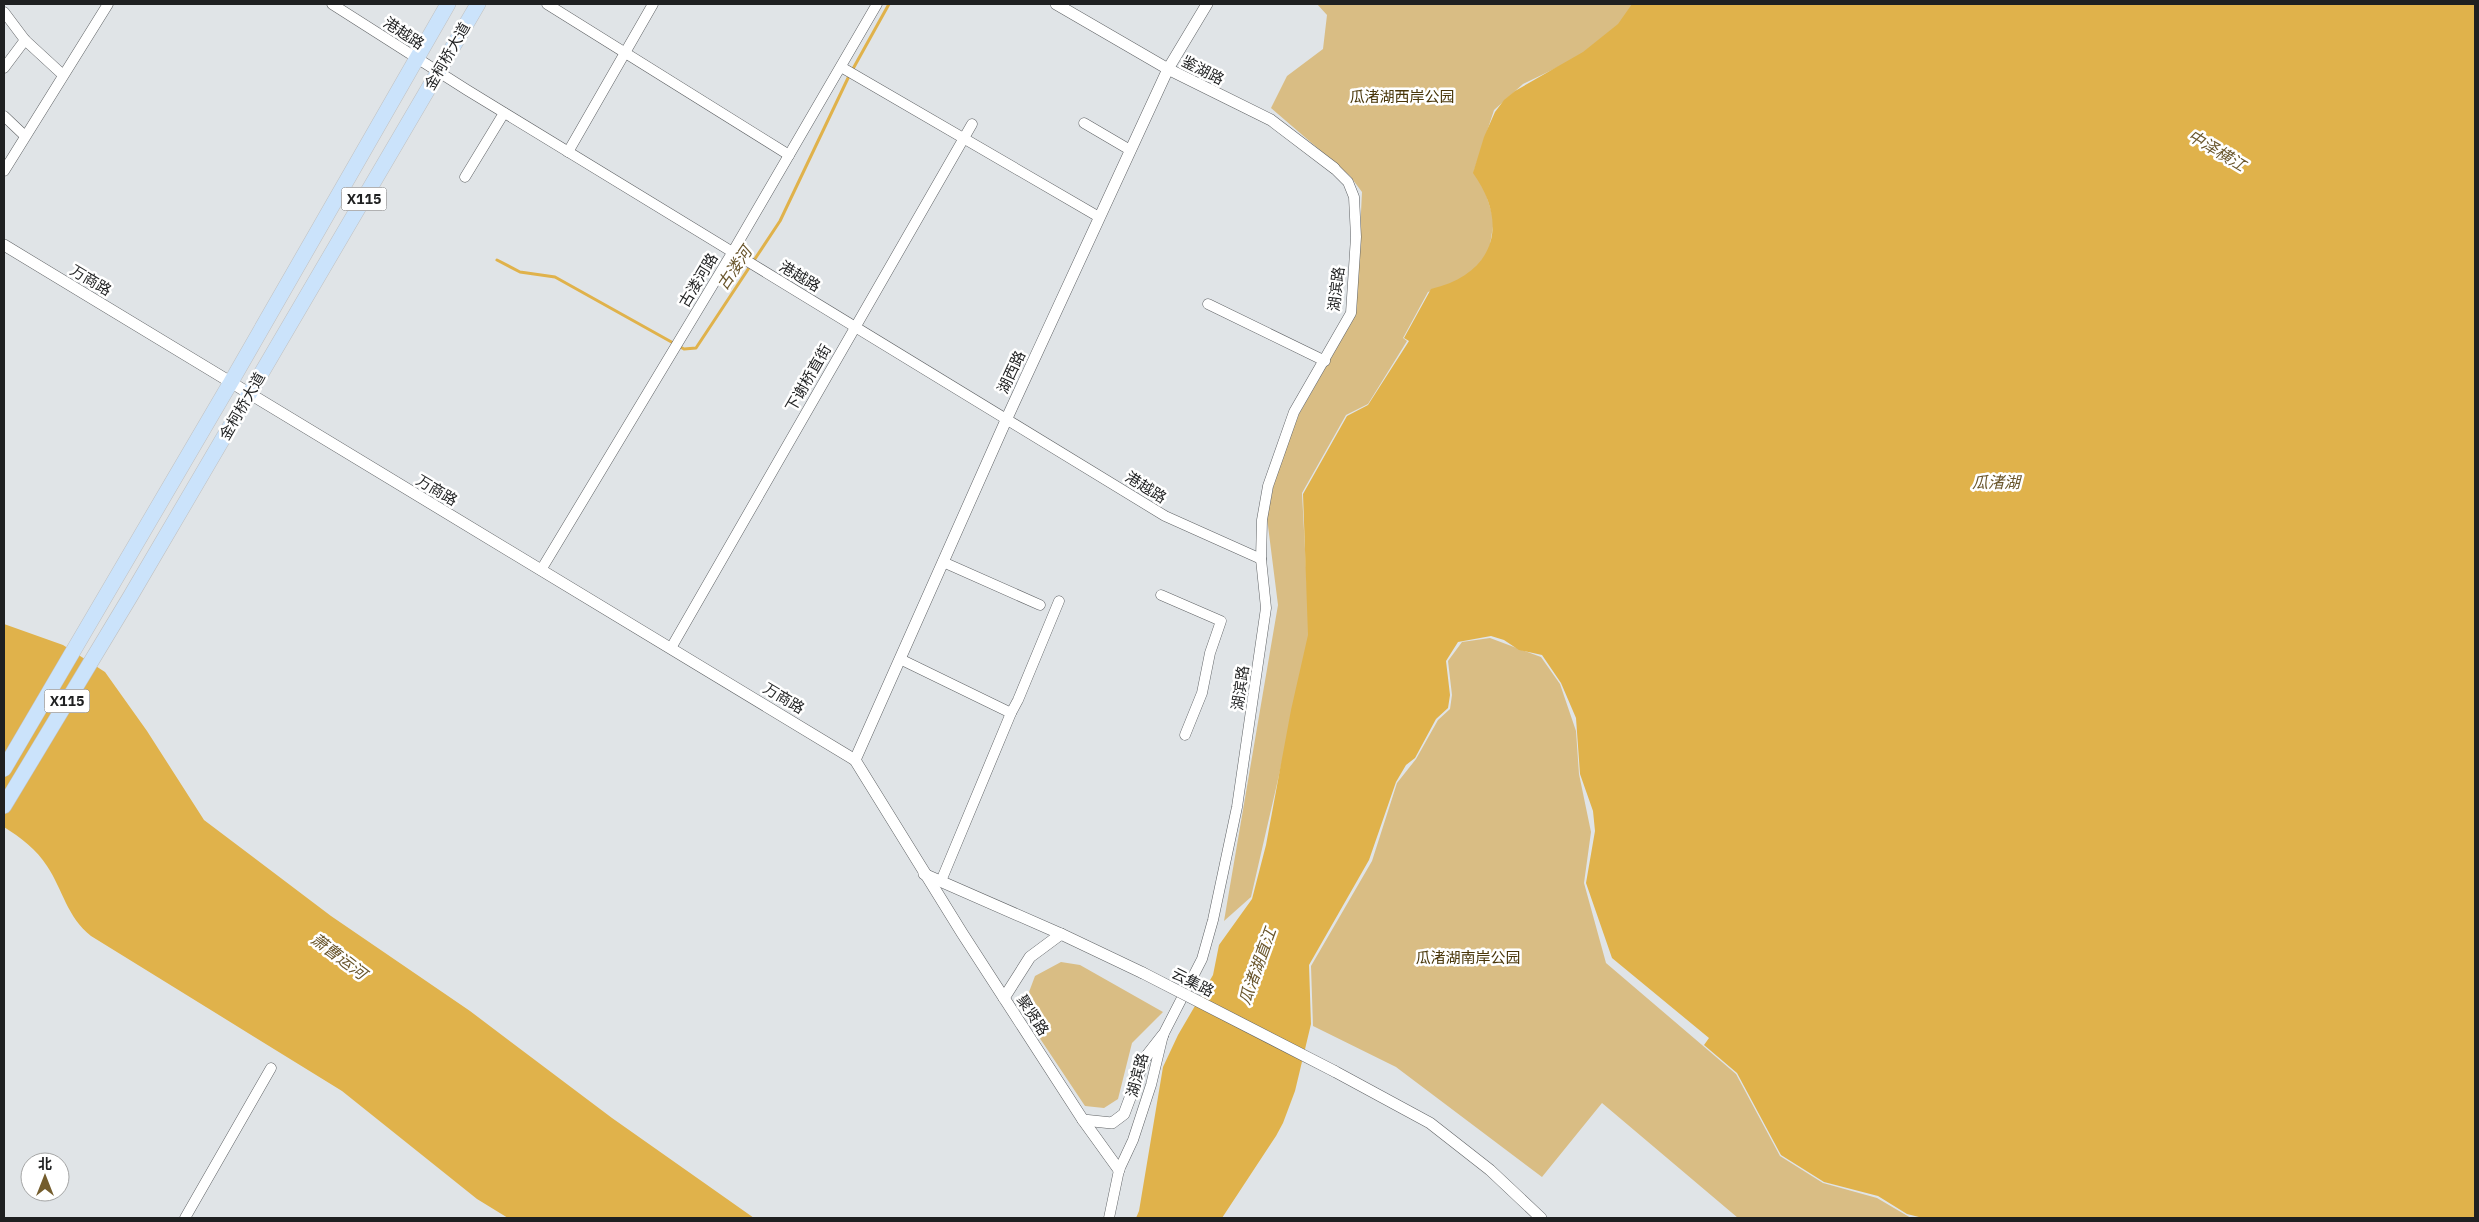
<svg xmlns="http://www.w3.org/2000/svg" width="2479" height="1222" viewBox="0 0 2479 1222" font-family="'IBM Plex Sans','Noto Sans SC',sans-serif">
	<rect width="100%" height="100%" fill="#e0e4e7"/>
	<g fill="#d9bd84">
		<path d="M1317,4H1636L1634,14L1585,54L1523,84L1494,110L1474,171L1484,188L1494,220L1488,257L1463,281L1428,292L1403,338L1407,341L1368,404L1346,415L1302,493L1309,624L1307,653L1251,897L1224,921L1278,605L1267,518L1276,473L1299,414L1356,314L1362,192L1350,176L1271,108L1287,76L1323,49L1327,15Z"/>
		<path d="M1490,638L1541,657L1560,684L1576,731L1579,774L1591,832L1584,883L1606,963L1736,1074L1780,1156L1823,1183L1877,1198L1911,1218H1738L1602,1103L1542,1177L1396,1067L1313,1026L1311,966L1372,861L1397,783L1416,759L1438,720L1450,709L1452,695L1448,661L1462,642Z"/>
		<path d="M1061,962L1080,965L1163,1012L1132,1043L1118,1099L1104,1108L1085,1106L1027,1019L1026,1000L1035,976Z"/>
	</g>
	<g fill="#e0b24b">
		<path d="M1632,4H2475V1218H1923L1907,1214L1878,1196L1824,1182L1781,1155L1737,1073L1704,1045L1709,1038L1612,958L1586,883L1595,831L1593,811L1580,774L1576,718L1561,683L1542,655L1519,650L1504,640L1491,636L1458,642L1446,661L1450,695L1448,708L1436,719L1415,758L1406,765L1396,782L1369,860L1309,965L1311,1024L1295,1091L1283,1123L1276,1136L1222,1218H1136L1139,1211L1163,1067L1178,1035L1213,975L1219,945L1252,899L1266,845L1291,710L1308,635L1303,494L1347,416L1368,405L1409,341L1404,338L1431,289C1494,274 1510,225 1473,173L1484,137L1495,112L1504,100L1515,91L1583,52L1618,24Z"/>
		<path d="M4,624L63,645L105,672L147,731L204,820L331,916L470,1011L612,1118L754,1218H508L477,1199L342,1091L91,936C67,917 63,890 47,866C37,850 20,837 4,827Z"/>
	</g>
	<g fill="none" stroke-linecap="round" stroke-linejoin="round">
		<path stroke="#e0b24b" stroke-width="3" d="M497,260L520,272L555,277L684,349L696,348L780,221L849,76L889,4"/>
		<defs>
			<g id="minor">
				<path d="M332,4L467,90L1165,516L1261,559"/>
				<path d="M547,4L789,155"/>
				<path d="M4,12L25,40L63,75"/>
				<path d="M841,67L1099,217"/>
				<path d="M4,68L25,40"/>
				<path d="M4,116L25,136"/>
				<path d="M1084,123L1130,150"/>
				<path d="M568,152L653,4"/>
				<path d="M4,171L108,4"/>
				<path d="M465,177L504,113"/>
				<path d="M1208,304L1325,361"/>
				<path d="M943,562L1040,605"/>
				<path d="M541,570L732,253L877,4"/>
				<path d="M1161,595L1221,621L1210,653L1202,693L1185,735"/>
				<path d="M671,648L972,124"/>
				<path d="M900,659L1011,713L941,881"/>
				<path d="M1011,713L1018,700L1059,601"/>
				<path d="M185,1218L271,1068"/>
				<path d="M1109,1218L1119,1170L1133,1140L1151,1085L1163,1035L1202,959L1213,920L1237,807L1266,608L1261,559L1262,520L1268,486L1294,412L1351,313L1356,237L1354,197L1348,182L1334,168"/>
			</g>
			<g id="tertiary">
				<path d="M1056,4L1168,69L1271,120L1334,168"/>
				<path d="M4,245L855,760L962,933L1083,1120L1119,1170"/>
				<path d="M855,760L1007,418L1168,69L1207,4"/>
				<path d="M924,874L1061,934L1143,973"/>
				<path d="M1004,998L1030,957L1061,934"/>
				<path d="M1334,1071L1430,1123L1490,1170L1541,1218"/>
				<path d="M1083,1120L1112,1123L1124,1114L1145,1058L1163,1035"/>
			</g>
			<g id="primary">
				<path d="M4,769L231,382L448,4"/>
				<path d="M4,806L130,597L478,4"/>
			</g>
		</defs>
		<use href="#minor" stroke="#5f6265" stroke-width="11"/>
		<use href="#tertiary" stroke="#5f6265" stroke-width="12"/>
		<use href="#primary" stroke="#c0c1c1" stroke-width="16"/>
		<use href="#minor" stroke="#fff" stroke-width="10"/>
		<use href="#tertiary" stroke="#fff" stroke-width="11"/>
		<use href="#primary" stroke="#cbe3fb" stroke-width="15"/>
		<defs>
			<path id="tertiary-bridge" d="M1143,973L1334,1071"/>
		</defs>
		<use href="#tertiary-bridge" stroke="#5f6265" stroke-width="12" stroke-linecap="butt"/>
		<use href="#tertiary-bridge" stroke="#fff" stroke-width="11"/>
	</g>
	<g text-anchor="middle" dominant-baseline="central" stroke-width="5" stroke-linejoin="round" paint-order="stroke">
		<g fill="#fff" stroke="#626364" stroke-width="1">
			<rect x="341.5" y="187.5" width="45" height="23" rx="4"/>
			<rect x="44.5" y="689.5" width="45" height="23" rx="4"/>
		</g>
		<g font-size="14" font-weight="bold" fill="#1f2021">
			<text x="364" y="199">X115</text>
			<text x="67" y="701">X115</text>
		</g>
		<g font-size="15" fill="#1f2021" stroke="#fff">
			<text transform="translate(404 33) rotate(33)">港越路</text>
			<text transform="translate(447 56) rotate(-60)">金柯桥大道</text>
			<text transform="translate(1203 70) rotate(27)">鉴湖路</text>
			<text transform="translate(800 276) rotate(31)">港越路</text>
			<text transform="translate(91 280) rotate(31)">万商路</text>
			<text transform="translate(698 280) rotate(-59)">古溇河路</text>
			<text transform="translate(1336 289) rotate(-83)">湖滨路</text>
			<text transform="translate(1011 372) rotate(-65)">湖西路</text>
			<text transform="translate(808 378) rotate(-60)">下谢桥直街</text>
			<text transform="translate(242 406) rotate(-60)">金柯桥大道</text>
			<text transform="translate(1146 487) rotate(32)">港越路</text>
			<text transform="translate(437 490) rotate(31)">万商路</text>
			<text transform="translate(1240 688) rotate(-82)">湖滨路</text>
			<text transform="translate(784 698) rotate(31)">万商路</text>
			<text transform="translate(1193 982) rotate(27)">云集路</text>
			<text transform="translate(1033 1015) rotate(57)">聚贤路</text>
			<text transform="translate(1137 1075) rotate(-75)">湖滨路</text>
		</g>
		<g font-size="15" fill="#483508" stroke="#fff">
			<text x="1402" y="96">瓜渚湖西岸公园</text>
			<text x="1468" y="957">瓜渚湖南岸公园</text>
		</g>
		<g font-size="16" font-style="italic" fill="#69552b" stroke="#fff">
			<text transform="translate(2217 150) rotate(31)">中泽横江</text>
			<text transform="translate(734 268) rotate(-56)">古溇河</text>
			<text x="1996" y="482">瓜渚湖</text>
			<text transform="translate(339 956) rotate(37)">萧曹运河</text>
			<text transform="translate(1257 966) rotate(-70)">瓜渚湖直江</text>
		</g>
	</g>
	<rect width="2479" height="1222" fill="none" stroke="#1f2021" stroke-width="10"/>
	<g transform="translate(45 1177)"><circle r="24" fill="#ffffff" stroke="#a5a6a6"/>
	<path d="M0-4L9 19L0 12L-9 19Z" fill="#745d2d"/>
	<text y="-8" font-size="14" font-weight="bold" text-anchor="middle" fill="#1f2021">北</text>
	</g>
</svg>
